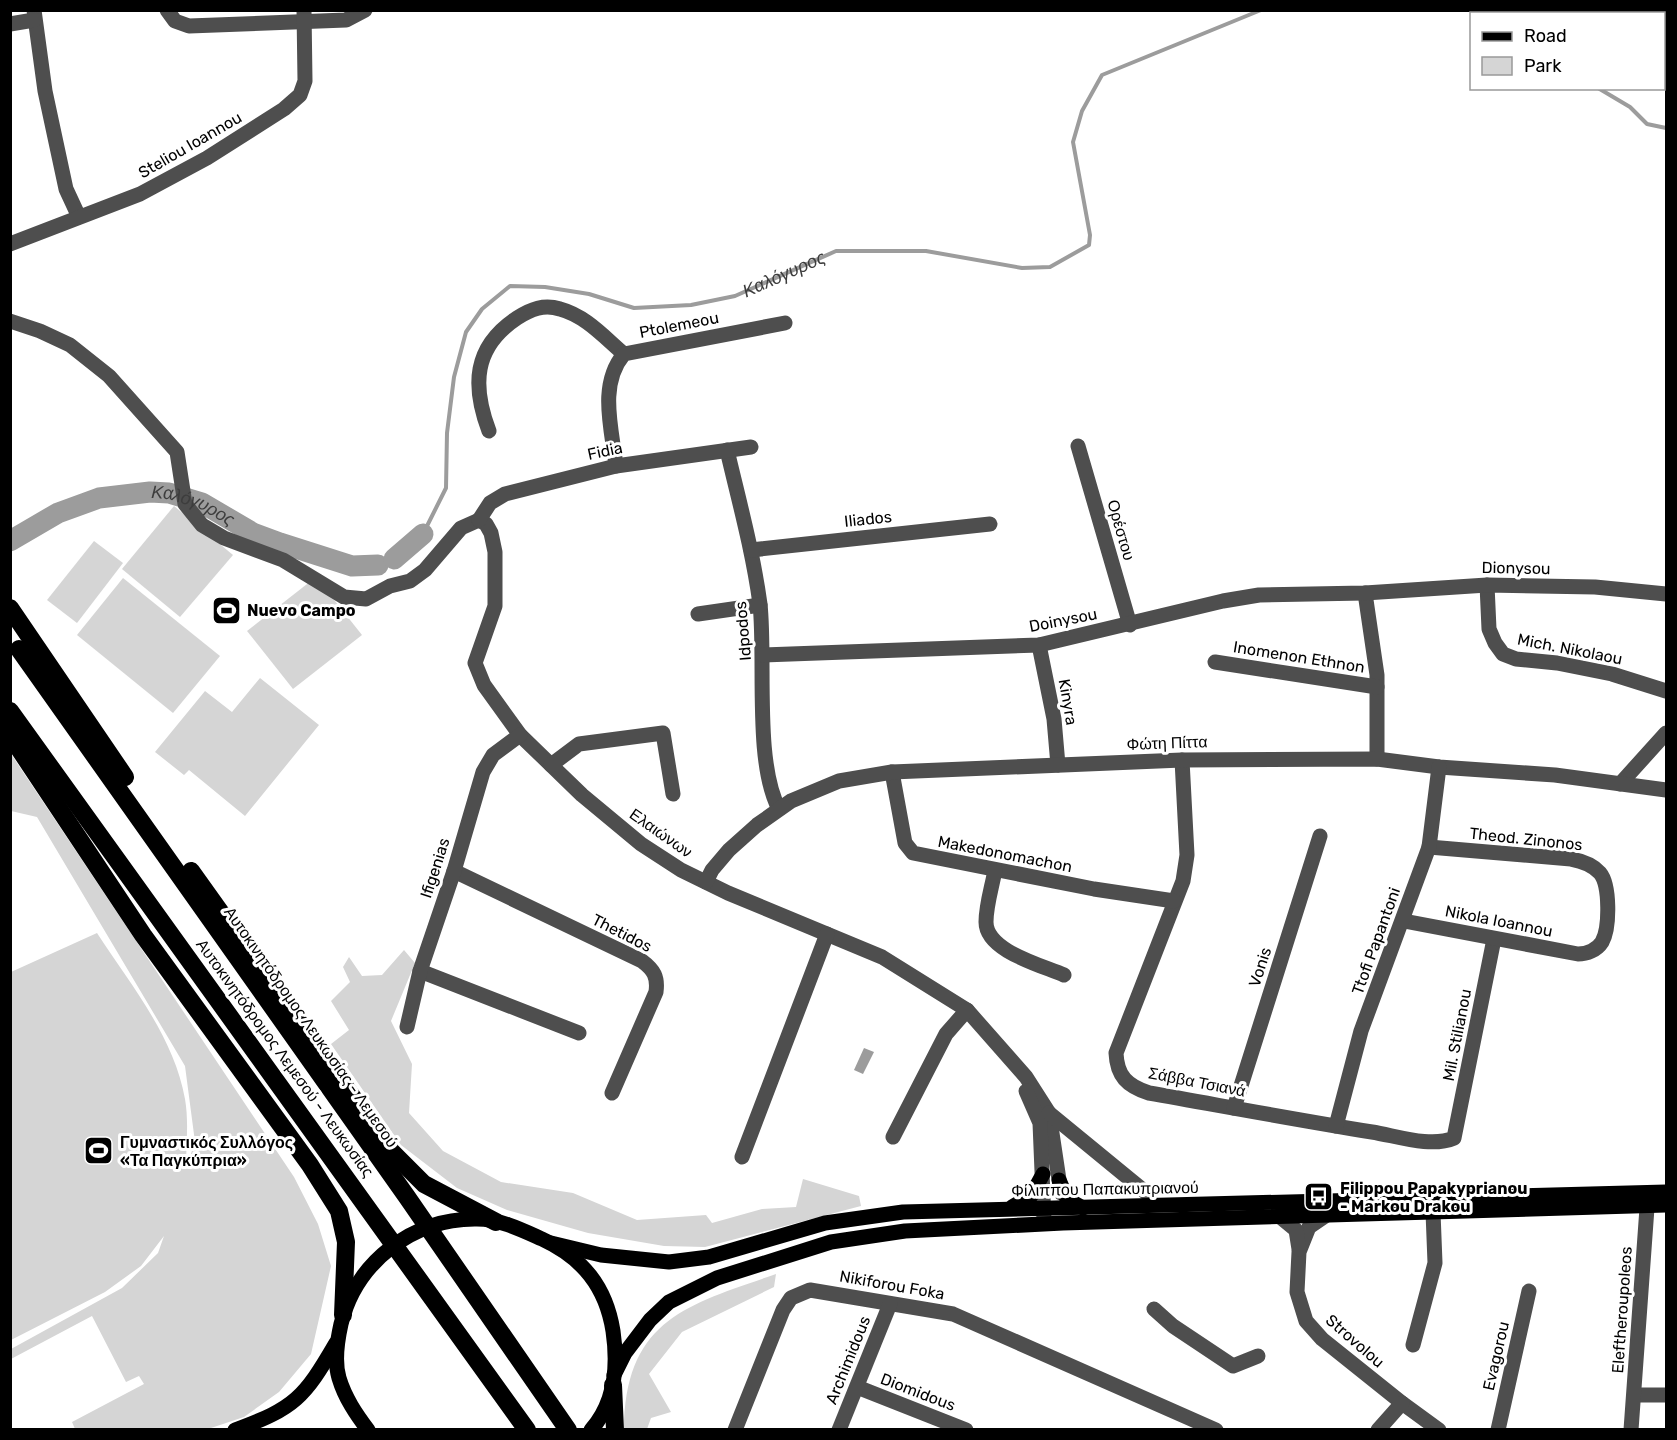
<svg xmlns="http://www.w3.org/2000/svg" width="1677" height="1440" viewBox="0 0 1677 1440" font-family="Rubik,sans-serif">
	<rect width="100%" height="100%" fill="#fff"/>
	<g fill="#d5d5d5">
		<path d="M174,506L233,555L180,617L122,569Z"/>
		<path d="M94,541L123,563L77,623L47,600Z"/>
		<path d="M316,577L362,635L293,689L247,631Z"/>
		<path d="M123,578L220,656L173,713L77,635Z"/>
		<path d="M260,678L319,725L245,816L189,770L184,775L155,752L205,691L232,712Z"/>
		<path d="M11,754L294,1177L318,1224L331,1266L311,1354L279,1392L244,1417L208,1429H75L72,1422L144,1384L139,1376L126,1382L92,1316L11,1359V1349L122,1288L158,1253L164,1236L141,1266L105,1292L11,1340V972L97,933C131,985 174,1037 185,1099C189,1122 186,1145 186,1168L195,1142L185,1066L37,817L11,811Z"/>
		<path d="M404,950L415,963L391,1021L412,1064L409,1113L443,1151L501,1182L573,1193L637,1220L706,1215L712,1223L762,1209L796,1207L803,1179L859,1196L861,1206L705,1247L664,1246L588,1233L507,1210L457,1188L401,1145L331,1044L349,1030L331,1001L350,982L343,967L349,957L362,976L382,975Z"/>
		<path d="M776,1274L774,1287L682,1332L649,1374L671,1412L651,1418L647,1429L624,1430C625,1319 687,1305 776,1274Z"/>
	</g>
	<path fill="#9c9c9c" d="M864,1048L874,1052L863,1074L854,1070Z"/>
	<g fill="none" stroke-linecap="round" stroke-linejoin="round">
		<g stroke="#9c9c9c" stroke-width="4">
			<path d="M1513,10L1516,14"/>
			<path d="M1598,88L1630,107L1647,124L1666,128"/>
			<path id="s1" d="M423,534L446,488L447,433L454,377L466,332L482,309L510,286L545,287L589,294L634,308L691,305L735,296L836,251H926L1022,268L1050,267L1089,245L1090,235L1073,142L1082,111L1102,75L1261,10"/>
		</g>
		<g stroke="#9c9c9c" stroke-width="21">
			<path id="s2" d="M10,541L58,513L99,498L150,492L169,493L202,503L253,533L280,543L352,566L378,565"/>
			<path d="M394,559L423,534"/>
		</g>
		<g stroke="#4e4e4e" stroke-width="15">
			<path d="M34,10L45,91L66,189L79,217"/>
			<path d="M167,10L175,21L189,26L346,20L365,10"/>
			<path d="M10,24L34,20"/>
			<path d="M10,244L140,194L207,158L284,109L300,95L305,81L304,10"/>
			<path d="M10,321L40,331L70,345L109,376L177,452L185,504L202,525L224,538L283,560L344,597L366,599L390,586L410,581L425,570L461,528L479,520"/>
			<path d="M489,431C472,386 473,347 517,318C531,309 544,304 560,309C586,316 604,337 624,354"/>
			<path d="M1078,446L1130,625"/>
			<path d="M727,450C739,501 753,552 760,604C766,660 754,762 779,809"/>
			<path d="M616,466C612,429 598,385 624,354L785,323"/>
			<path d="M479,520L486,524L491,533L495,552V606L475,663L484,685L520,735L582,795L641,844L681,870L728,893L882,957L967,1010L1026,1077L1049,1113L1061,1193"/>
			<path d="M479,520L490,503L505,494L616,466L751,447"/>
			<path d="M751,550L990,524"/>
			<path d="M1487,585L1489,629L1495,643L1503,654L1516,659L1557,663L1612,674L1666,691"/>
			<path d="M1365,593L1377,675V759"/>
			<path d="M698,614L760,605"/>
			<path d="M1039,645L1054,719L1058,765"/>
			<path d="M763,655L1039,645L1223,601L1259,595L1365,593L1487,585L1595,587L1666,594"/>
			<path d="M1215,662L1377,687"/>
			<path d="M1182,760L1187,855L1183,881L1116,1053C1117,1076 1127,1086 1149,1093C1223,1106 1298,1120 1372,1132C1397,1136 1431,1148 1454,1138L1494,939"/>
			<path d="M551,765L579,744L663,733L673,794"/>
			<path d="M892,772L905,843L913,853L1094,889L1174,901"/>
			<path d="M1620,784L1666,733"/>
			<path d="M995,870C992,887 986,905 986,922C986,951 1041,965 1064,975"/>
			<path d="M454,871L642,961C654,970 658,977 656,992L612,1093"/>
			<path d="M706,882L712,870L729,850L757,825L791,801L839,781L892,772L1182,760L1377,759L1439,767L1555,775L1666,790"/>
			<path d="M1404,921L1578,954C1587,954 1597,950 1602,942C1610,928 1610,885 1600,873C1592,864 1582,861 1571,859L1429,847"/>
			<path d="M420,971L579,1033"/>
			<path d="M407,1027L420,971L454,871L483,772L493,755L520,735"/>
			<path d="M1026,1091L1040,1123L1044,1220"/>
			<path d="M1234,1108L1320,836"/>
			<path d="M1049,1113L1149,1195"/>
			<path d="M1336,1126L1361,1031L1429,847L1439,767"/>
			<path d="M893,1137L946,1034L967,1010"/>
			<path d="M742,1157L827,934"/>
			<path d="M1328,1214L1309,1227L1299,1252L1297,1292L1306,1321L1322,1339L1402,1403L1439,1430"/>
			<path d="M1279,1216L1296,1230L1299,1249"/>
			<path d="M1154,1309L1173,1326L1233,1366L1258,1356"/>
			<path d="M1413,1345L1435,1263L1433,1212"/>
			<path d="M857,1387L966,1430"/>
			<path d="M1635,1395H1666"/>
			<path d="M735,1430L783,1310L791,1298L810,1290L953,1314L1216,1430"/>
			<path d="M839,1430L890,1304"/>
			<path d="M1378,1430L1402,1403"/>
			<path d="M1498,1430L1529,1291"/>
			<path d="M1631,1430L1648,1194"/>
		</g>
		<g stroke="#000" stroke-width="15">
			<path d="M1059,1180L1067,1199L1083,1208"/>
			<path d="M1012,1207L1031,1196L1043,1174"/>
			<path d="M551,1243L601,1255L669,1262L709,1257L825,1223L903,1212L1666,1192"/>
			<path d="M614,1375L625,1353L650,1320L669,1302L717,1278L831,1242L905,1231L1063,1223L1666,1205"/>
			<path d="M235,1430C295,1408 304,1398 336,1343"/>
			<path d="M368,1430C356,1414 345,1398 339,1378C334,1361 337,1342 341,1324C356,1262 413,1218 477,1219C500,1219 522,1230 542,1239C583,1258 606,1287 613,1331C618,1365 615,1403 591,1430"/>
		</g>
		<g stroke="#000" stroke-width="18">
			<path d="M10,608L125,777"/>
			<path d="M19,649L407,1197L568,1430"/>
			<path d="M10,711L527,1430"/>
			<path d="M10,735L143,935L310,1165L339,1211L346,1242L343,1315"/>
			<path d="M191,871L391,1151L424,1184L496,1222"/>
			<path d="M613,1385L615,1430"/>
		</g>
	</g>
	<defs>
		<symbol id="stadium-square" viewBox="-11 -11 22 22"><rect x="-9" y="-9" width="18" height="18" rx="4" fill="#000" stroke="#fff"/><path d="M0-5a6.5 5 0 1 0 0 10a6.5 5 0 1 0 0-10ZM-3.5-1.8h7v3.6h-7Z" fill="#fff"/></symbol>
		<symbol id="bus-square" viewBox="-11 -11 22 22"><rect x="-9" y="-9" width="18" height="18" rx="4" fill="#000" stroke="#fff"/><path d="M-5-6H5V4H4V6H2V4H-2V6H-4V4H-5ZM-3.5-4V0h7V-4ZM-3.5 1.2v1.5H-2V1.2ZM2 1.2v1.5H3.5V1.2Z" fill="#fff"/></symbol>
	</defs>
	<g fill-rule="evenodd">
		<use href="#stadium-square" x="210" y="594" width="33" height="33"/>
		<use href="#stadium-square" x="82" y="1134" width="33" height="33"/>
		<use href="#bus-square" x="1302" y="1180" width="33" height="33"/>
	</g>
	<g text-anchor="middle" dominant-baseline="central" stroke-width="6" stroke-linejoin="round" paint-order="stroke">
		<g font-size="16" fill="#000" stroke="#fff">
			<text transform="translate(190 145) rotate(-30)">Steliou Ioannou</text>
			<text transform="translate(679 325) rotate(-11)">Ptolemeou</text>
			<text transform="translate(605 451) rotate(-12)">Fidia</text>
			<text transform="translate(868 519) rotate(-6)">Iliados</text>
			<text transform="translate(1121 530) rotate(74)">Ορέστου</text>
			<text transform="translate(1516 568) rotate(1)">Dionysou</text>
			<text transform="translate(1063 620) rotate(-11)">Doinysou</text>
			<text transform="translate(743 631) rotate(-95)">Idpodos</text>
			<text transform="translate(1570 649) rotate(11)">Mich. Nikolaou</text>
			<text transform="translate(1299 657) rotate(9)">Inomenon Ethnon</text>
			<text transform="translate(1068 702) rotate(80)">Kinyra</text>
			<text transform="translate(1167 743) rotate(-2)">Φώτη Πίττα</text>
			<text transform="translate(661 833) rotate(35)">Ελαιώνων</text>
			<text transform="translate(1526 839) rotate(6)">Theod. Zinonos</text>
			<text transform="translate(1005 854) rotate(11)">Makedonomachon</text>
			<text transform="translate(435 868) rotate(-72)">Ifigenias</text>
			<text transform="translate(1499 921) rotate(11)">Nikola Ioannou</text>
			<text transform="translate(622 933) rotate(27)">Thetidos</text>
			<text transform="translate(1376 941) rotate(-70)">Ttofi Papantoni</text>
			<text transform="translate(1260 967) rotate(-72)">Vonis</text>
			<text transform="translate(311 1027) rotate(55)">Αυτοκινητόδρομος Λευκωσίας - Λεμεσού</text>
			<text transform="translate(1457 1035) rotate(-79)">Mil. Stilianou</text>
			<text transform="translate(285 1058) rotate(54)">Αυτοκινητόδρομος Λεμεσού - Λευκωσίας</text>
			<text transform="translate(1197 1082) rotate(11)">Σάββα Τσιανά</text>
			<text transform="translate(1105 1189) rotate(-1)">Φίλιππου Παπακυπριανού</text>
			<text transform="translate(892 1285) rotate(10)">Nikiforou Foka</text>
			<text transform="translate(1622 1310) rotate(-86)">Eleftheroupoleos</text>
			<text transform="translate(1355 1341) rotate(41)">Strovolou</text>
			<text transform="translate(1496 1356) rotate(-77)">Evagorou</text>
			<text transform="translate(848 1360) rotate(-68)">Archimidous</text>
			<text transform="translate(918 1392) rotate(21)">Diomidous</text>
		</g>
		<g font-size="16" font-weight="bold" fill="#000" stroke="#fff" text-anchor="start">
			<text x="247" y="610">Nuevo Campo</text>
			<text x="120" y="1142">Γυμναστικός Συλλόγος<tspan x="120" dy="18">«Τα Παγκύπρια»</tspan></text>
			<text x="1340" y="1188">Filippou Papakyprianou<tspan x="1340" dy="18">- Markou Drakou</tspan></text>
		</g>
		<g font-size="18" font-style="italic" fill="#3d3d3d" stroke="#fff">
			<text stroke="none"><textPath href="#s1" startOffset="556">Καλόγυρος</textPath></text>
			<text stroke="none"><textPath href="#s2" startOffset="196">Καλόγυρος</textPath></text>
		</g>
	</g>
	<rect width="1677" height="1440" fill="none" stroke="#000000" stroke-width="24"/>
	<rect x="1470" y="12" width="195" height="78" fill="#ffffff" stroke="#999999" stroke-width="1.5"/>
	<rect x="1482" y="32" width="30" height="9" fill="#000000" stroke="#999999" stroke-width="1.5"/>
	<text x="1524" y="42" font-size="18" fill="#000000">Road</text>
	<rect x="1482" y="57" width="30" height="18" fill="#d5d5d5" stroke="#999999" stroke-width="1.5"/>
	<text x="1524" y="72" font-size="18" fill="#000000">Park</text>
</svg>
